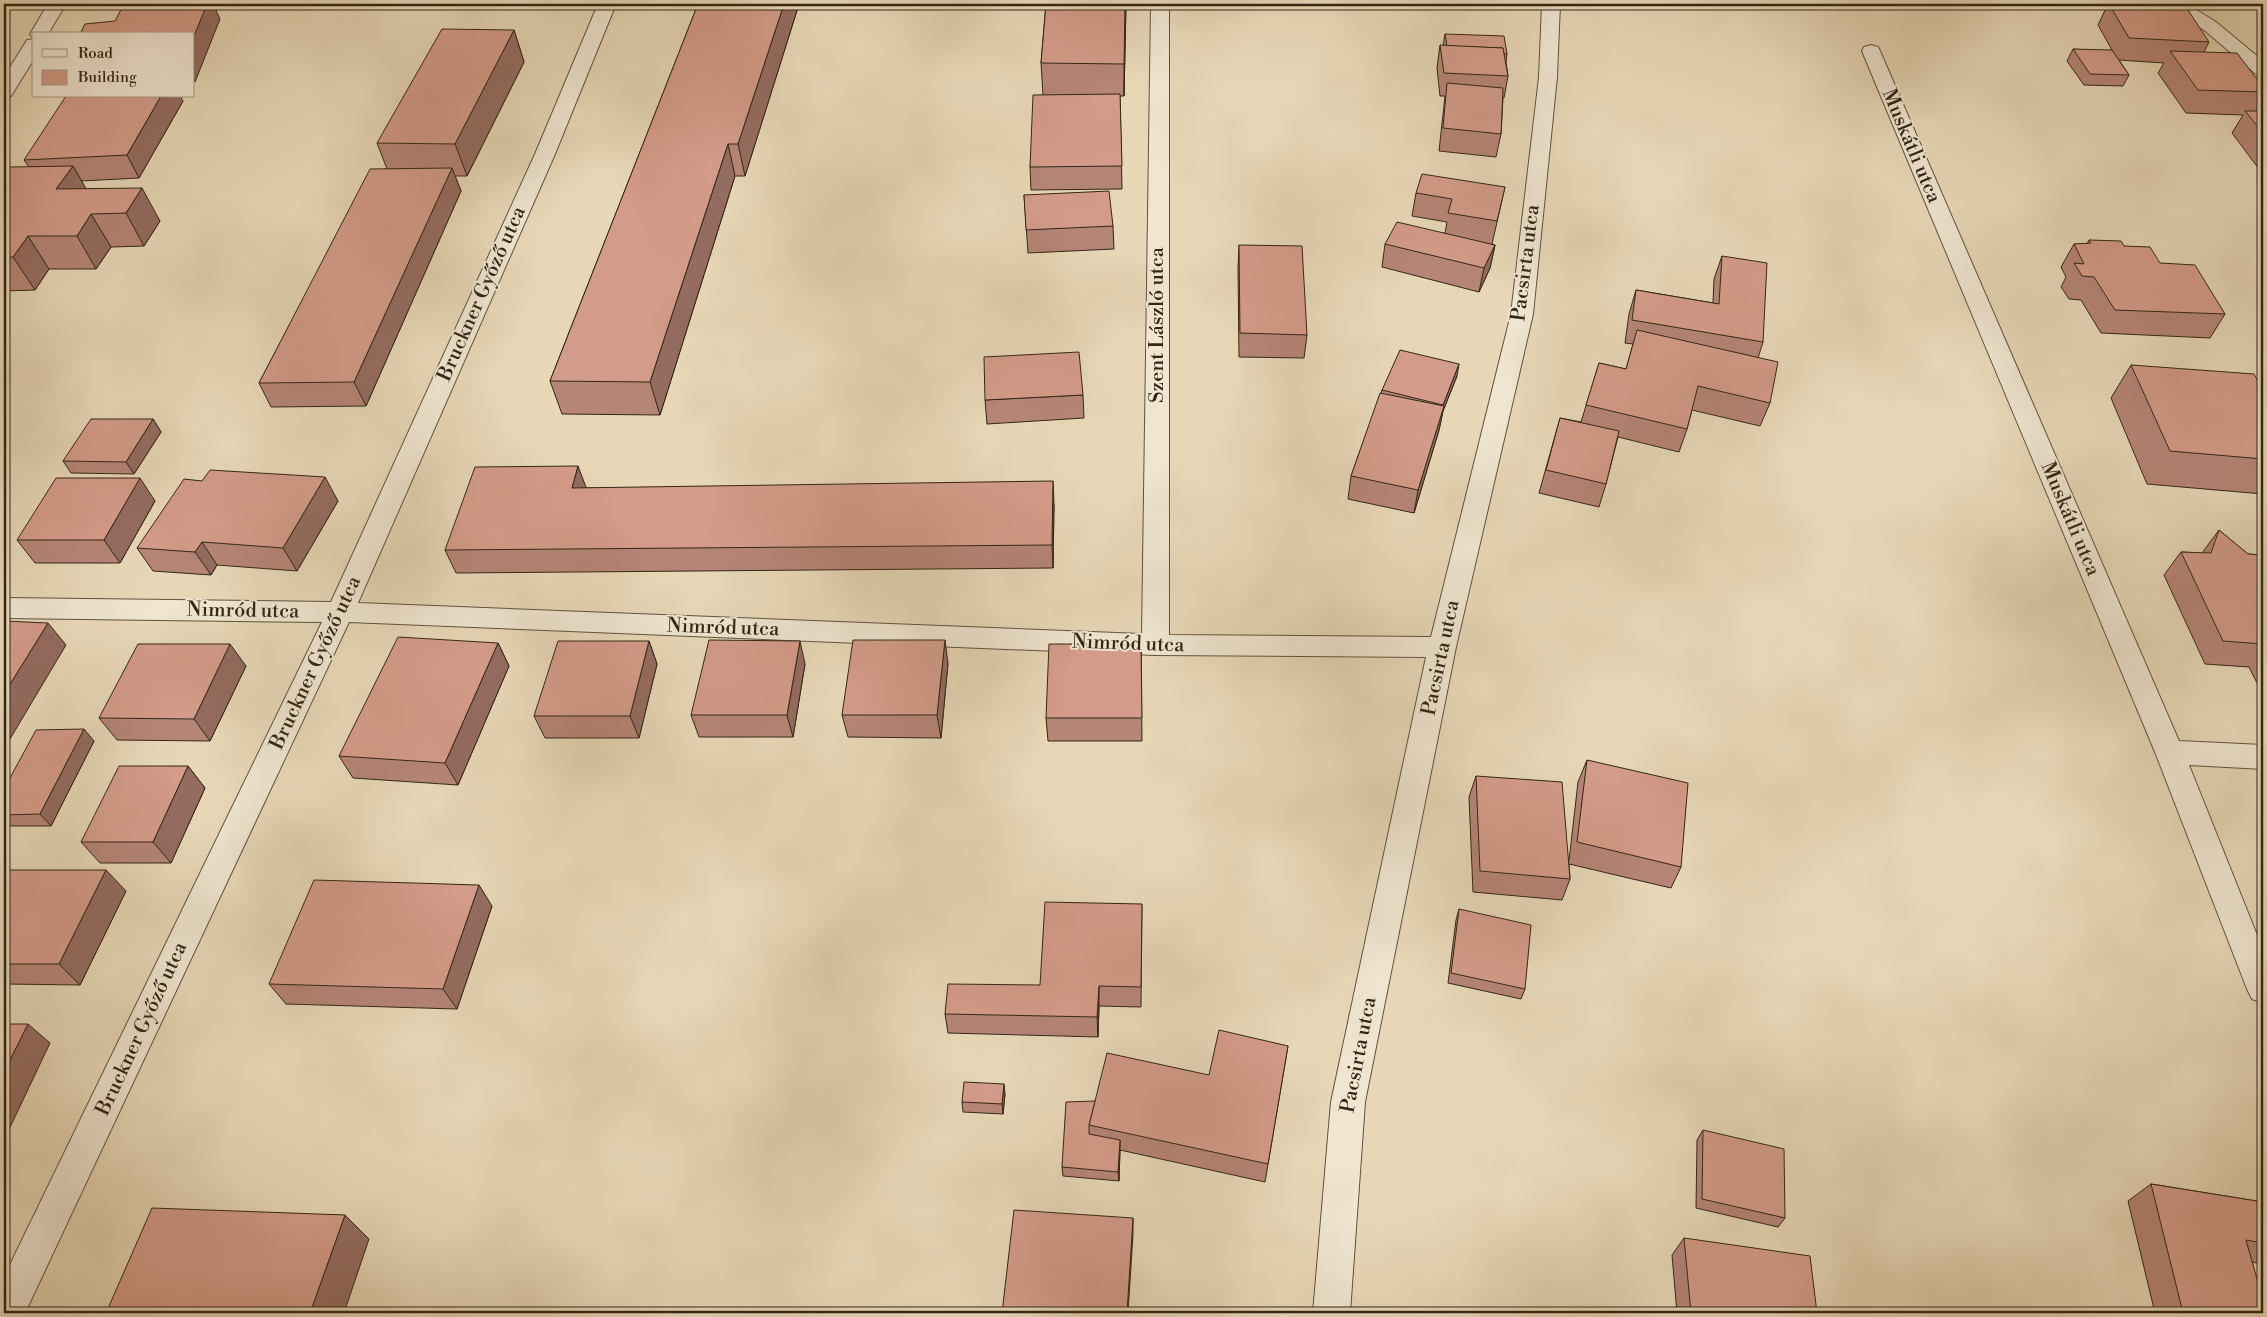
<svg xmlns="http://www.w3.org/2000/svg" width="2267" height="1317" viewBox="0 0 2267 1317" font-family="'Libre Bodoni',serif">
	<rect width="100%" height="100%" fill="#e7d7b7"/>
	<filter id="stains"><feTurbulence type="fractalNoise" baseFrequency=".004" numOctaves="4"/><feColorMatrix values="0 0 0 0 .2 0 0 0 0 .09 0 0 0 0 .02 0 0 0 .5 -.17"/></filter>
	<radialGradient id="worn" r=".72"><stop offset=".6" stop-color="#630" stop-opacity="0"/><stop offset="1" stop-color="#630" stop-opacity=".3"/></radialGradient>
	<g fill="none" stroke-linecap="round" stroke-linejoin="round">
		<defs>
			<g id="minor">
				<path d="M48,4H66L48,34H34L33,38L30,34Z"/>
				<path d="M598,4H616L555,154L358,603L1142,634L1151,4H1169V635L1431,637L1511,314L1539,77L1542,4H1560L1557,77L1533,314L1456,647L1365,1102L1350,1313H1313L1331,1102L1426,657L1155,655L349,622L25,1313H4V1277L322,622L4,618V598L331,602L535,154Z"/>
				<path d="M2166,4H2187L2216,22L2263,61V76L2256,74L2204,30L2169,8Z"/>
				<path d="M34,39V59L11,96L4,98V77L27,40Z"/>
				<path d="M1871,45L1878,47L1880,51L2179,741L2263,745V769L2189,765L2263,950V1003L2252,999L2247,989L2155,752L1862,51L1864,47Z"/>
			</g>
		</defs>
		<use href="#minor" stroke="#60523e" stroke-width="2"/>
		<use href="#minor" fill="#efe5d0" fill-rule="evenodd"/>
	</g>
	<g fill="#b58576" stroke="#332616">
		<path d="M698,4H799L745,176H735L660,415L562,414L550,381Z"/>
		<path d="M1046,4H1126L1124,96H1120L1122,189L1031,190L1030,167L1043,95L1041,63Z"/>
		<path d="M2108,4H2128L2209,42L2204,52L2263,87V100L2257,111H2263V169H2259L2232,133L2243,115L2186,113L2158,73L2164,63L2119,60L2129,75L2123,86L2084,85L2067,61L2073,49L2113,52L2098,25Z"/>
		<path d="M514,30L524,62L467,176H455L461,191L366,406L271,407L259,383L300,305L387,169L377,143Z"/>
		<path d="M1445,34L1507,54L1506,62L1508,76L1504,98H1503L1501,134L1496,157L1439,151L1445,96H1440L1437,68L1440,45L1443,46Z"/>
		<path d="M183,101L139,178L81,181L86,189L160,221L144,246L111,247L96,269H49L35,290L4,291V175L29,167L24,160Z"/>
		<path d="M1505,187L1492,244L1495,245L1490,268L1479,292L1382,267L1385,244L1445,233L1447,222L1412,216L1416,193Z"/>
		<path d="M1024,195L1113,226L1114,249L1028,253Z"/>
		<path d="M2089,240L2124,246L2160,263L2225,314L2210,338L2101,333L2081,300L2069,299L2061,287L2066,277L2061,267L2074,244H2087Z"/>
		<path d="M1239,245L1307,335L1304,358L1239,357L1238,268Z"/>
		<path d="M1722,256L1763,342L1758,358L1770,403L1760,426L1692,410L1687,429L1679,452L1618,437L1606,484L1599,507L1539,493L1560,418L1581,422L1599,363L1626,369L1633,344L1625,343L1629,314L1636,290L1713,303L1714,279Z"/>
		<path d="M2131,365L2263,390V494L2147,484L2111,398Z"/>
		<path d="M1457,376L1443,411L1439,430L1414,513L1348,499L1351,476L1381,393L1382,390Z"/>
		<path d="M1083,395L1084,418L987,424L985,400Z"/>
		<path d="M153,419L161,432L134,474L71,473L63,461Z"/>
		<path d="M586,488L1054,504L1053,568L456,573L445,550Z"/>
		<path d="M155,501L120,563H35L17,540Z"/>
		<path d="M338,501L297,571L217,565L211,575L153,571L137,548Z"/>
		<path d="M2219,530L2248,554L2263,555V684L2257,683L2249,667L2205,664L2164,575L2181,552L2202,553Z"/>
		<path d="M649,641L657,664L639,738H545L534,716Z"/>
		<path d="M498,643L509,666L458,785L353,778L339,756Z"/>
		<path d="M1141,644L1142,741H1048L1046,718Z"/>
		<path d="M948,663L941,738L848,737L842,715Z"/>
		<path d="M805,664L793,737H699L691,715Z"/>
		<path d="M246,666L210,741L117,740L99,718Z"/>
		<path d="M94,741L51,826H4V789Z"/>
		<path d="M1587,760L1681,867L1671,888L1569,864L1570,879L1562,900L1473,892L1469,797L1476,776L1569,861L1578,782Z"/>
		<path d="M188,766L205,788L171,863H100L81,842Z"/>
		<path d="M4,870L126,891L80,985L4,984Z"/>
		<path d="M1142,904L1141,1007L1099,1006L1098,1037L948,1033L945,1014L1040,985Z"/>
		<path d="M492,906L457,1009L286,1004L269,984Z"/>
		<path d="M1459,909L1525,989L1521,999L1448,983L1456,920Z"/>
		<path d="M1288,1046L1265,1182L1120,1150L1119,1181L1063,1176L1062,1167L1095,1101L1209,1075Z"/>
		<path d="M1005,1094L1003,1114L963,1112L962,1102Z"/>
		<path d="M1703,1130L1785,1218L1778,1227L1696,1208L1697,1140Z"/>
		<path d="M2151,1184L2263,1202V1263L2262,1264L2252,1262L2263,1313H2155L2128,1201Z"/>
		<path d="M1684,1238L1817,1313H1677L1672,1255Z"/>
	</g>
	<g fill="#946c60" stroke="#332616">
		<path d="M201,4H213L220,19L195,82L194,78V36Z"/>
		<path d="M784,4H799L745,176L738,144Z"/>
		<path d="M1125,4H1126L1124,96V64Z"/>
		<path d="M514,30L524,62L467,176L455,144Z"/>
		<path d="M161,96H180L183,101L139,178L127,155Z"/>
		<path d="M728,144L735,176L660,415L650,382Z"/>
		<path d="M73,166L92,199L56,189Z"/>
		<path d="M452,168L461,191L366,406L354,382Z"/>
		<path d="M142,188L160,221L144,246L126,213Z"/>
		<path d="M91,214L111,247L96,269L77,236Z"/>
		<path d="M28,236L49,269L35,290L13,257Z"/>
		<path d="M1495,245L1490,268L1479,292L1484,268Z"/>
		<path d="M1459,364L1457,376L1443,411L1439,430L1414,513L1418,490L1440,417L1443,405Z"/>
		<path d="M153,419L161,432L134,474L126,462Z"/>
		<path d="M578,466L587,490L572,488Z"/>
		<path d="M325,477L338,501L297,571L283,548Z"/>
		<path d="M140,478L155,501L120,563L104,540Z"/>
		<path d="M1053,481L1054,504L1053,568L1052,545Z"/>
		<path d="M202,542L217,565L211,575L195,552Z"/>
		<path d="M48,623L66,645L4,749V694Z"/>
		<path d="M945,640L948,663L941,738L937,715Z"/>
		<path d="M649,641L657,664L639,738L630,716Z"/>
		<path d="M800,641L805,664L793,737L787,715Z"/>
		<path d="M498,643L509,666L458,785L445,763Z"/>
		<path d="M230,644L246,666L210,741L194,719Z"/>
		<path d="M84,729L94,741L51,826L40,814Z"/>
		<path d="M188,766L205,788L171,863L153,842Z"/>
		<path d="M106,870L126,891L80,985L59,964Z"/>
		<path d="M479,885L492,906L457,1009L443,989Z"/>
		<path d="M1099,986V1006L1098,1037L1097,1017Z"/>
		<path d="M28,1024L50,1043L4,1140V1072Z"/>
		<path d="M1004,1084L1005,1094L1003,1114L1002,1104Z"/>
		<path d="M1120,1140V1149L1119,1181L1118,1172Z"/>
		<path d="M345,1215L369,1239L344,1313H310Z"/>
		<path d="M1133,1218V1235L1128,1313H1127Z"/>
	</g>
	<g fill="#d39b89" stroke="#332616">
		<path d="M124,4H207L194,36V34H80L85,24L115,21Z"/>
		<path d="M698,4H784L738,144H728L650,382L550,381Z"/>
		<path d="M1046,4H1125L1124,64L1041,63Z"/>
		<path d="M2109,4H2128L2186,7L2209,42L2129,38Z"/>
		<path d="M442,29L514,30L455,144L377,143Z"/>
		<path d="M1445,34L1504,36L1507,54H1504L1503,48L1447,46Z"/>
		<path d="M1440,45L1503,48L1508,76L1444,73Z"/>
		<path d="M2073,49L2112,50L2129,75L2090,74Z"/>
		<path d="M2170,51L2237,53L2263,87V92L2198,90Z"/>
		<path d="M1447,83L1503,88L1501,134L1443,128Z"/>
		<path d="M1120,94L1122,166L1030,167L1033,95Z"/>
		<path d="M66,96H161L127,155L24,160Z"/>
		<path d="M2245,111H2263V133Z"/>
		<path d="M73,166L56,189L142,188L126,213L91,214L77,236H28L13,257H4V175L10,167Z"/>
		<path d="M452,168L354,382L259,383L370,169Z"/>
		<path d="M1422,174L1505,187L1497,221L1448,213L1452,199L1416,193Z"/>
		<path d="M1109,191L1113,226L1026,230L1024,195Z"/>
		<path d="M1397,222L1495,245L1484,268L1385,244Z"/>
		<path d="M2089,240L2121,241L2124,246L2150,247L2160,263L2195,265L2225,314L2115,310L2094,277L2082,276L2074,263L2084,264L2074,244L2091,243Z"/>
		<path d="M1239,245L1302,246L1307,335L1240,333Z"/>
		<path d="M1722,256L1767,263L1763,342L1632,320L1636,290L1719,304Z"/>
		<path d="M1637,330L1778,362L1770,403L1698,386L1687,429L1586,405L1599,363L1626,369Z"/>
		<path d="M1400,350L1459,364L1443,405L1382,390Z"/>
		<path d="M1079,352L1083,395L985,400L984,357Z"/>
		<path d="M2131,365L2254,374L2263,390V459L2170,451Z"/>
		<path d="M1380,393L1444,406L1418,490L1351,476Z"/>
		<path d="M1560,418L1619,431L1606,484L1546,470Z"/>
		<path d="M91,419H153L126,462L63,461Z"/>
		<path d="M578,466L572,488L1053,481L1052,545L445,550L475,467Z"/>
		<path d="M210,470L325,477L283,548L202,542L195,552L137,548L184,479L202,481Z"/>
		<path d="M56,478H140L104,540H17Z"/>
		<path d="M2219,530L2248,554L2263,555V644L2223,641L2181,552L2211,553Z"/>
		<path d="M4,621L48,623L4,694Z"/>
		<path d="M398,637L498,643L445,763L339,756Z"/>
		<path d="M709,640L800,641L787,715H691Z"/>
		<path d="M853,640H945L937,715H842Z"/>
		<path d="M558,641H649L630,716H534Z"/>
		<path d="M138,644H230L194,719L99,718Z"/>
		<path d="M1049,644H1141L1142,718H1046Z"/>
		<path d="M84,729L40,814L4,815V789L36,730Z"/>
		<path d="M1587,760L1688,783L1681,867L1577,842Z"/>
		<path d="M119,766H188L153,842H81Z"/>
		<path d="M1476,776L1562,782L1570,879L1480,871Z"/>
		<path d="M4,870H106L59,964H4Z"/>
		<path d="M314,880L479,885L443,989L269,984Z"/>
		<path d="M1045,902L1142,904L1141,987L1099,986L1097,1017L945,1014L948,984L1040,985Z"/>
		<path d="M1459,909L1531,925L1525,989L1451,973Z"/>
		<path d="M4,1024H28L4,1072Z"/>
		<path d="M1219,1030L1288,1046L1268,1164L1089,1125L1107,1053L1209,1075Z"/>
		<path d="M964,1082L1004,1084L1002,1104L962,1102Z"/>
		<path d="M1095,1101L1089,1125V1134L1120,1140L1118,1172L1062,1167L1066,1102Z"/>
		<path d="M1703,1130L1784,1149L1785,1218L1702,1199Z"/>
		<path d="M2151,1184L2263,1202V1243L2246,1240L2263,1300V1313H2183Z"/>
		<path d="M152,1208L345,1215L310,1313H106Z"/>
		<path d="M1014,1210L1133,1218L1127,1313H1002Z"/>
		<path d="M1684,1238L1810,1256L1817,1313H1691Z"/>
	</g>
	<g text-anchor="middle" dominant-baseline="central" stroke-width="4" stroke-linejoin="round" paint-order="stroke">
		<g font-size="20" fill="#332616" stroke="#efe5d0">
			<text transform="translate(1911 146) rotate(67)">Muskátli utca</text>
			<text transform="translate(1526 263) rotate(-83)">Pacsirta utca</text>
			<text transform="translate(482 294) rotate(-66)">Bruckner Győző utca</text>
			<text transform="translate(1157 325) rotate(-90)">Szent László utca</text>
			<text transform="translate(2070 519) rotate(67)">Muskátli utca</text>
			<text transform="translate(243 611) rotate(1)">Nimród utca</text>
			<text transform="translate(723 628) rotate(2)">Nimród utca</text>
			<text transform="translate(1128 644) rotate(2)">Nimród utca</text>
			<text transform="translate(1441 658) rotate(-78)">Pacsirta utca</text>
			<text transform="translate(316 663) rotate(-65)">Bruckner Győző utca</text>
			<text transform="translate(142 1029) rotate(-65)">Bruckner Győző utca</text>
			<text transform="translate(1359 1055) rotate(-79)">Pacsirta utca</text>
		</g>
	</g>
	<rect width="2267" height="1317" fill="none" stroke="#e7d7b7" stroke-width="20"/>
	<rect x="5" y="5" width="2257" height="1307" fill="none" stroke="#332616" stroke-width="2.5"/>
	<rect x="10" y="10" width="2247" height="1297" fill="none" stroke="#332616"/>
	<rect x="32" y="32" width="162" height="65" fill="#efe5d0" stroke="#a49986"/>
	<rect x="42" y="49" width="25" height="8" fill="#efe5d0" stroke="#a49986"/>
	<text x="78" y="58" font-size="15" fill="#332616">Road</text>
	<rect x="42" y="70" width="25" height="15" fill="#d39b89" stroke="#a49986"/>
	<text x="78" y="82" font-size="15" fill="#332616">Building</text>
	<rect width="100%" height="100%" filter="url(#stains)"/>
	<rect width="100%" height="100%" fill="url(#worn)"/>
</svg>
